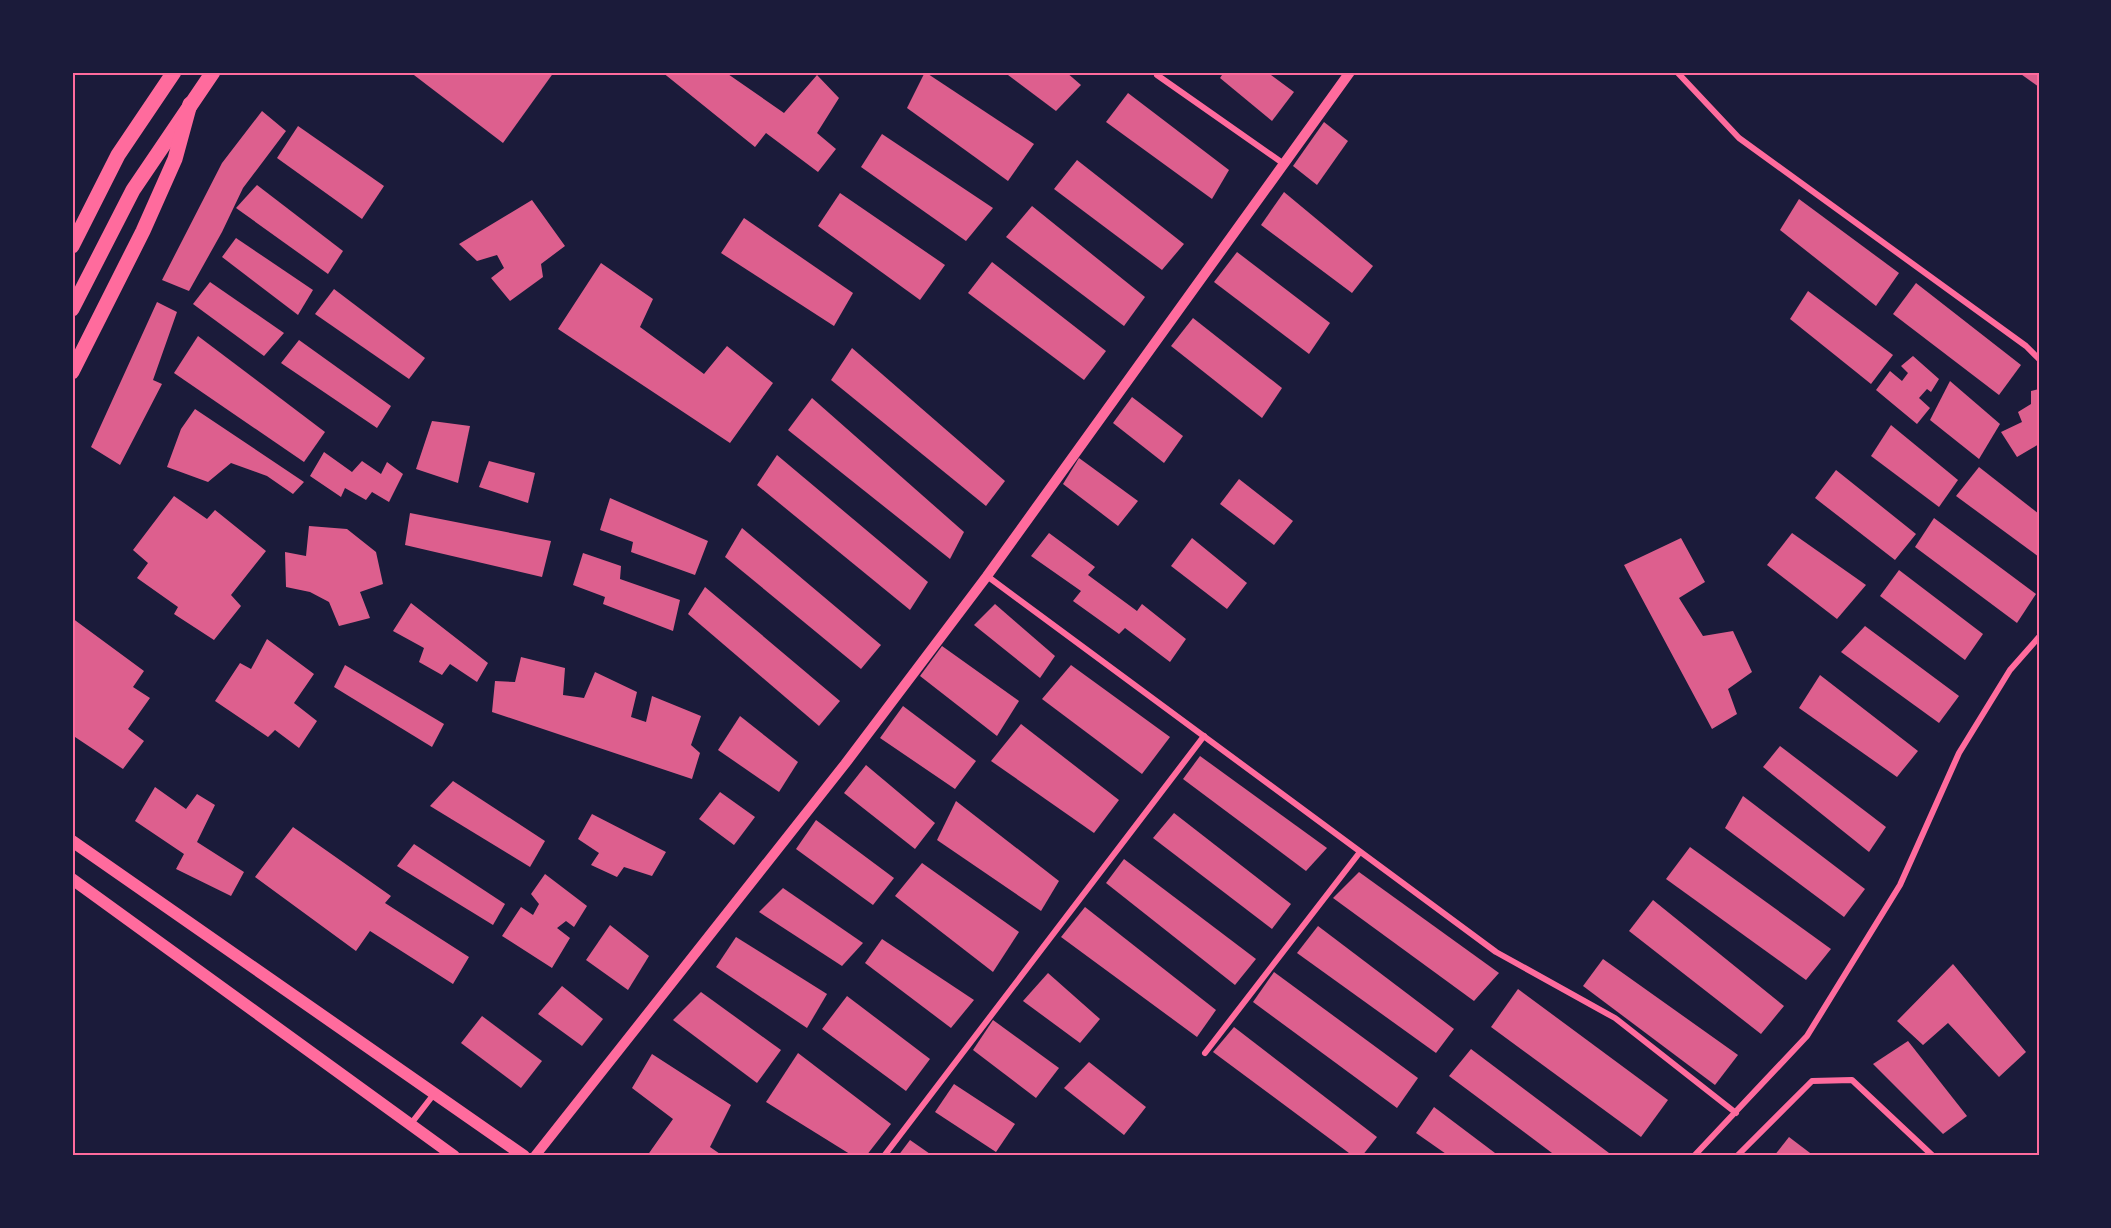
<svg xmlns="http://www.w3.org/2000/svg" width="2111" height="1228" viewBox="0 0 2111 1228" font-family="'Fira Sans',sans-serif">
	<rect width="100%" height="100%" fill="#1b1b3a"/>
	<g fill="#dd5f8e">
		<path d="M410,72H554L503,143Z"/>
		<path d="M662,72H725L784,113L817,75L839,98L817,133L836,149L818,172L766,133L755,147Z"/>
		<path d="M925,72L1034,144L1008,181L907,108Z"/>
		<path d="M1004,72H1066L1081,85L1056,111Z"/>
		<path d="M1224,72H1267L1294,92L1272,121L1220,78Z"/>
		<path d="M2018,72H2039V87Z"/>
		<path d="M1128,93L1229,170L1212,199L1106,122Z"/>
		<path d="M262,111L286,131L243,188L222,232L189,291L162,280L222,163Z"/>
		<path d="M1324,122L1348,141L1317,185L1293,166Z"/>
		<path d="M298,126L384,186L362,219L277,158Z"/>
		<path d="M882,134L993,208L966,241L861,167Z"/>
		<path d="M1077,160L1184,244L1162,270L1054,189Z"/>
		<path d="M257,185L343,251L328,274L236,208Z"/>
		<path d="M1284,192L1373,266L1352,293L1261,225Z"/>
		<path d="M840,193L945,265L920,300L818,226Z"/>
		<path d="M1799,199L1899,273L1876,306L1780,230Z"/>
		<path d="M532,200L565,246L541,264L543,277L510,301L491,278L504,268L497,255L477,261L459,244Z"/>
		<path d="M1032,206L1145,297L1124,326L1006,237Z"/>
		<path d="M744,218L853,293L834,326L721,253Z"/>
		<path d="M236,238L313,290L298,315L222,257Z"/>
		<path d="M1237,252L1330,323L1309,354L1214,282Z"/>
		<path d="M992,262L1106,351L1084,380L968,293Z"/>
		<path d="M601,263L653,299L640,327L704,374L727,346L773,383L730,443L558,329Z"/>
		<path d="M210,282L284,333L264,356L193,304Z"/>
		<path d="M1916,283L2021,365L1999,395L1893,314Z"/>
		<path d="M334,289L425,358L409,379L315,314Z"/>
		<path d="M1808,291L1893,355L1871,384L1790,319Z"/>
		<path d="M157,302L177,312L153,380L162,384L120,465L91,447Z"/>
		<path d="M1193,318L1282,388L1262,418L1171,346Z"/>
		<path d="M198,336L325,432L304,462L174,373Z"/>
		<path d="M299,340L391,406L377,428L281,363Z"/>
		<path d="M852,348L1005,481L986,506L831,380Z"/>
		<path d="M1913,356L1939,379L1931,392L1927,389L1919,398L1930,408L1917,424L1876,390L1890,371L1902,381L1908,373L1901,366Z"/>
		<path d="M1950,381L2000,424L1979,459L1930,420Z"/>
		<path d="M2039,389V444L2017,457L2001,432L2022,422L2018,412L2031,404V391Z"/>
		<path d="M1132,397L1183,436L1164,463L1113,423Z"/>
		<path d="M812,398L964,532L950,559L788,430Z"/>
		<path d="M195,409L304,482L293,494L267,476L231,463L208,482L167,467L181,429Z"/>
		<path d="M432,421L470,426L458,483L416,469Z"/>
		<path d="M1891,425L1958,480L1939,507L1871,456Z"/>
		<path d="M324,452L352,472L362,461L381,474L387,462L403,474L389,502L372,492L366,500L345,488L341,497L310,476Z"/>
		<path d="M777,455L928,582L910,610L757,485Z"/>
		<path d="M1079,458L1138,501L1118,526L1063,484Z"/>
		<path d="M489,461L535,473L528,503L479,487Z"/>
		<path d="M1979,467L2039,514V557L1956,496Z"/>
		<path d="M1836,470L1916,534L1895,560L1815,498Z"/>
		<path d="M1239,479L1293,521L1274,545L1220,504Z"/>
		<path d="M174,496L207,519L215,510L266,551L231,595L241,606L214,640L174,614L178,607L137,578L148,563L133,550Z"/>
		<path d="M610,498L708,541L695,575L631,552L633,542L600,530Z"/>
		<path d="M410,513L551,541L542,577L405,545Z"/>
		<path d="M1934,518L2036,594L2017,623L1915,547Z"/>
		<path d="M309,526L347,529L376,552L383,584L360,592L370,618L339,626L329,602L310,592L286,587L285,552L306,556Z"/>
		<path d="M742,528L881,645L861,669L725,557Z"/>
		<path d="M1049,533L1095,567L1088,575L1137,611L1142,604L1186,639L1170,662L1125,628L1119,634L1073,601L1081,591L1031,556Z"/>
		<path d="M1792,533L1866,585L1837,619L1767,565Z"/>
		<path d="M1192,538L1247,583L1227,609L1171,566Z"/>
		<path d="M1681,538L1705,582L1679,598L1703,636L1733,631L1752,672L1728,689L1737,714L1712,729L1624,565Z"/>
		<path d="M583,553L621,566L620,579L680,600L673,631L603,604L605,597L573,585Z"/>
		<path d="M1899,570L1983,634L1965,660L1880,596Z"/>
		<path d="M705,587L840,701L819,726L688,614Z"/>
		<path d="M411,603L488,663L477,682L450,664L442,675L419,662L424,648L393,631Z"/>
		<path d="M995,604L1055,656L1040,678L974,625Z"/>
		<path d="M72,618L144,671L133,687L150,698L128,729L144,741L123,769L72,735Z"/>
		<path d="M1865,626L1959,696L1939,723L1841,652Z"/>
		<path d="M267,639L314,674L294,703L317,721L299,748L275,730L268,737L215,701L240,663L251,669Z"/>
		<path d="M942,646L1019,701L997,736L920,676Z"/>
		<path d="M521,657L565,668L563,695L584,698L595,672L637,692L631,717L646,722L652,696L701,716L691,745L700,753L692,779L492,712L495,681L515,682Z"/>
		<path d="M345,665L444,724L432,747L334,687Z"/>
		<path d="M1071,665L1170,737L1142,774L1042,699Z"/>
		<path d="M1820,675L1918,751L1897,777L1799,708Z"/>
		<path d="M903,706L976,761L955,789L880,738Z"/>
		<path d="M740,716L798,762L779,792L718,750Z"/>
		<path d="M1021,724L1119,800L1094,833L991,761Z"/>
		<path d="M1780,746L1886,827L1869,852L1763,767Z"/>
		<path d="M1200,756L1327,848L1306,871L1183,779Z"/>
		<path d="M866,765L935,823L915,849L844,793Z"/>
		<path d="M453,781L545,841L530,867L430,806Z"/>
		<path d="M155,787L186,809L197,794L215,805L197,842L244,872L231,896L176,869L184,854L135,821Z"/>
		<path d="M720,792L755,817L734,845L699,819Z"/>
		<path d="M1743,796L1865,889L1844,917L1725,828Z"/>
		<path d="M956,801L1059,881L1041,911L937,840Z"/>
		<path d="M1174,813L1291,904L1272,929L1153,838Z"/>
		<path d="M592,814L666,852L652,876L624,867L617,877L591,865L599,853L578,839Z"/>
		<path d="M816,820L894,878L873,905L796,849Z"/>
		<path d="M293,827L391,896L385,903L469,957L453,984L370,931L356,951L255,877Z"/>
		<path d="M414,844L505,904L493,925L397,866Z"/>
		<path d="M1690,847L1831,949L1806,980L1666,879Z"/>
		<path d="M1124,859L1256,959L1235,985L1106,883Z"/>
		<path d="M922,863L1019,932L993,972L895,896Z"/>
		<path d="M1359,872L1499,973L1474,1001L1333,898Z"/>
		<path d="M545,874L587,906L574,927L566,921L557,928L570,938L552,968L502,936L521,907L533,915L539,904L531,894Z"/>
		<path d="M783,888L863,943L842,966L759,912Z"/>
		<path d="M1653,900L1784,1006L1761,1034L1629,931Z"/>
		<path d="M1085,907L1216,1010L1197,1037L1061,937Z"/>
		<path d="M610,925L649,956L628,990L586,960Z"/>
		<path d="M1318,926L1454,1029L1436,1053L1297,953Z"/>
		<path d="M736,937L827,994L807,1028L716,967Z"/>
		<path d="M882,939L974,1000L951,1028L865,963Z"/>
		<path d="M1603,959L1738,1055L1715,1085L1583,986Z"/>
		<path d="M1953,964L2026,1052L1999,1077L1948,1023L1923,1045L1897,1021Z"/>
		<path d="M1274,972L1418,1078L1397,1108L1253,1002Z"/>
		<path d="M1048,973L1100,1019L1080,1043L1023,1001Z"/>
		<path d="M562,986L603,1019L582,1046L538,1014Z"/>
		<path d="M1518,989L1668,1100L1641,1137L1491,1027Z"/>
		<path d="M701,992L781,1050L757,1083L673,1020Z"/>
		<path d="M847,996L930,1059L906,1091L822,1029Z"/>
		<path d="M482,1016L542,1061L521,1088L461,1043Z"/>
		<path d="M993,1020L1059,1068L1036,1098L973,1050Z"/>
		<path d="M1234,1027L1377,1137L1362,1156H1353L1213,1052Z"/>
		<path d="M1908,1041L1967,1116L1943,1134L1873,1064Z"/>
		<path d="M1471,1049L1613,1156H1556L1449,1076Z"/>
		<path d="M798,1053L891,1124L866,1156H853L766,1102Z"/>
		<path d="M652,1054L731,1105L710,1147L723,1156H647L673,1119L632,1088Z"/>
		<path d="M1089,1062L1146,1107L1124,1135L1064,1088Z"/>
		<path d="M954,1084L1015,1124L996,1152L935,1112Z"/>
		<path d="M1434,1107L1499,1156H1449L1416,1133Z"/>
		<path d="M1789,1137L1814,1156H1774Z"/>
		<path d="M910,1140L933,1156H898Z"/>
	</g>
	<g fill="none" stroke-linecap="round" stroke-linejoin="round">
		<g stroke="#ff6b9d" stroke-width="6">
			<path d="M1159,72L1157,75L1284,164"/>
			<path d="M1677,72L1739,138L2026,346L2039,359"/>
			<path d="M987,576L1496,952L1615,1018L1736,1113"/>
			<path d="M1205,1053L1360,852"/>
			<path d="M410,1125L434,1094"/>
			<path d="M884,1156L1204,736"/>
			<path d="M1694,1156L1807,1036L1900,885L1959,753L2010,670L2039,637"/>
			<path d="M1737,1156L1812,1081L1852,1080L1933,1156"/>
		</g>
		<path stroke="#ff6b9d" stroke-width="10" d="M535,1156L845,764L987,576L1350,72"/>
		<g stroke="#ff6b9d" stroke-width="12">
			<path d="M72,841L524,1156"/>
			<path d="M72,879L454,1156"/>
		</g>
		<g stroke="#ff6b9d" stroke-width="15">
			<path d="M72,246L118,155L174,72"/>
			<path d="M72,309L133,190L213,72"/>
			<path d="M72,372L143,231L175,159L190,104"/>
		</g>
	</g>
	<rect width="2111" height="1228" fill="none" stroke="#1b1b3a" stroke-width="147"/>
	<rect x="74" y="74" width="1964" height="1080" fill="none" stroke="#ff6b9d" stroke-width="2"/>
</svg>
